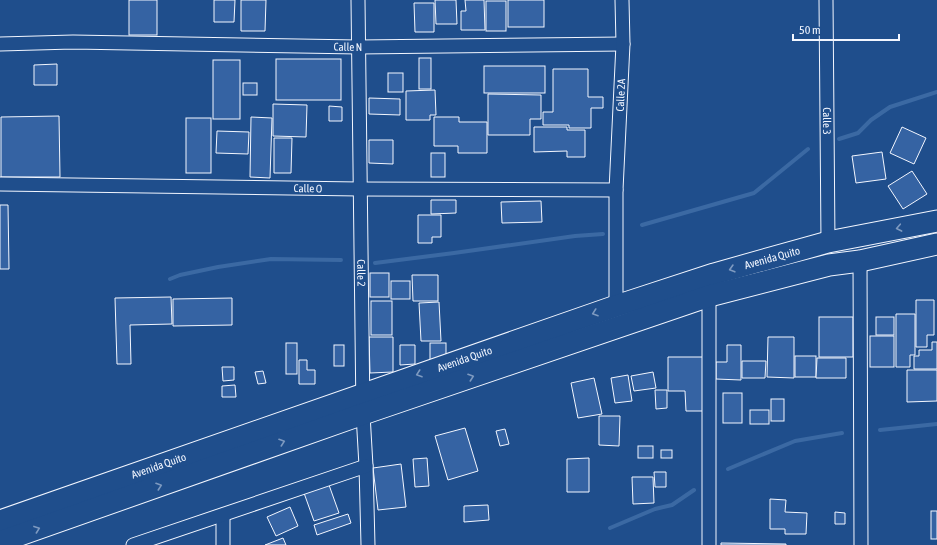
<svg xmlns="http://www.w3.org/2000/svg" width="937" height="545" viewBox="0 0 937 545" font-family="'Asap Condensed',sans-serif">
	<rect width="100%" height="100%" fill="#1f4e8c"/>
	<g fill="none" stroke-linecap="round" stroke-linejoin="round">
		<g stroke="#3b69a3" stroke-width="4">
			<path d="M839,139L858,133L871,120L890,107L937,92"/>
			<path d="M642,225L754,193L808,149"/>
			<path d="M375,263L454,253L575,236L603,234"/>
			<path d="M170,279L180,275L218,267L271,259L341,260"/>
			<path d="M880,430L937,424"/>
			<path d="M728,469L795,441L842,433"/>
			<path d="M610,528L655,509L672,505L694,490"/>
		</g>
	</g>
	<g fill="#3563a3" stroke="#f2f6ff">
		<rect x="129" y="0" width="28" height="35"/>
		<path d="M214,0H235L234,22H214Z"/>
		<path d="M241,0H266L265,31H241Z"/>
		<path d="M435,0H456L457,24H436Z"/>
		<path d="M465,0H484L485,30H461V11H466Z"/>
		<rect x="508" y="0" width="36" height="27"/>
		<rect x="486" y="1" width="20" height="30"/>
		<path d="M414,3H434V32H415Z"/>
		<rect x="419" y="58" width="12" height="31"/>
		<rect x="276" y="59" width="65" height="41"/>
		<rect x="213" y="60" width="27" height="59"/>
		<path d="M57,64V85H34V65Z"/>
		<rect x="484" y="66" width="61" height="27"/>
		<path d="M553,69H588V97H603V108H591V128H569V125H543V112H553Z"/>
		<rect x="388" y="73" width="15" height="19"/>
		<rect x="243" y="83" width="14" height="12"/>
		<path d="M435,90L436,115H430V120H406V91Z"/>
		<path d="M488,94L541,95V119H530V135H488Z"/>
		<path d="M369,98L400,99V115L369,114Z"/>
		<path d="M273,104L307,105L306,137L273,136Z"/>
		<path d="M329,106L342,107V121H329Z"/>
		<path d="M59,116L60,177H1V117Z"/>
		<path d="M251,117L272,118L270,178L250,177Z"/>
		<path d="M434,117H459V122H487V153H458V146H434Z"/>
		<rect x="186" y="118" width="25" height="55"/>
		<path d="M534,127H567V130H585V157H567V151L534,152Z"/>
		<path d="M902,127L926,138L914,164L890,153Z"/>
		<path d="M217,131L249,132L248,154L216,153Z"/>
		<path d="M274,138H292L291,173H274Z"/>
		<path d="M369,140H393V164L369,163Z"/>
		<path d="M882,152L886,179L856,183L852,156Z"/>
		<rect x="431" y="153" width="14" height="24"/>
		<path d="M912,171L927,194L903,209L888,186Z"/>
		<path d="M431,200H456V213L431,214Z"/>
		<path d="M541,201L542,222L502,223L501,202Z"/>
		<path d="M0,205H8L9,269H0Z"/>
		<path d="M418,215H441V237H432V243H418Z"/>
		<rect x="370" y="273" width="19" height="24"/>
		<path d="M412,275H438V301H413Z"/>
		<rect x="391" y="281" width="19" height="18"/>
		<path d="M171,297L172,324L130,325L131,364H117L115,298Z"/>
		<path d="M232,298V325L173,326V299Z"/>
		<path d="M916,300H934V335H927V347H916Z"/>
		<rect x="371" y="301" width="21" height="34"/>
		<path d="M439,302L441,341H421L419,303Z"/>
		<path d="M896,314H915V355H910V367H896Z"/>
		<rect x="819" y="317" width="34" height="40"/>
		<rect x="876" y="317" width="18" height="18"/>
		<rect x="870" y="336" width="24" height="31"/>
		<path d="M369,337H393V372L370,373Z"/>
		<path d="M768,337H794V378L767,377Z"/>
		<path d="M932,342H937V369H914V356H919V350H932Z"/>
		<rect x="286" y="343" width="11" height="31"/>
		<rect x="430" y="343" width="16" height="17"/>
		<rect x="334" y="345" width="10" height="21"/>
		<path d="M400,345H415V364L400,365Z"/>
		<path d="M727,345H741V380L716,379V362H727Z"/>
		<rect x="795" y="356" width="21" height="21"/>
		<path d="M668,357H704L705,411H686L685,391H668Z"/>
		<path d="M817,358H846V378H816Z"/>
		<path d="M299,360H307V370H315V384H299Z"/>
		<path d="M742,361H766L765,378H742Z"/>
		<path d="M222,367H234V380L223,381Z"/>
		<path d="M907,370H937V401L907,402Z"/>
		<path d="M263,371L266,383L258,384L255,372Z"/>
		<path d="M653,372L656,388L634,391L631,376Z"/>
		<path d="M628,375L632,401L615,403L611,378Z"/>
		<path d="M594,378L602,414L578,418L571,383Z"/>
		<path d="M235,385L236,397H222V386Z"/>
		<path d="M655,390H667V408L656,409Z"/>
		<rect x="723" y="393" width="19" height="30"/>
		<rect x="771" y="399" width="13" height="22"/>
		<rect x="750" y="410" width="19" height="14"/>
		<path d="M599,416H620L619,446L599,445Z"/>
		<path d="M465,428L478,471L448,480L435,436Z"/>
		<path d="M505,429L509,444L500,446L496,431Z"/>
		<rect x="638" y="446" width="15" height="12"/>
		<rect x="661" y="450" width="11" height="8"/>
		<path d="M427,458L429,486L415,487L413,459Z"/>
		<path d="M589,458V492H567V459Z"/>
		<path d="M401,464L406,507L378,510L373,468Z"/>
		<path d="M654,472H666V487H655Z"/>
		<path d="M632,477H653L654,503L633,504Z"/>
		<path d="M329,485L339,513L314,521L304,493Z"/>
		<path d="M770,499L786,500L785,512L807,513L806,534H785V529H770Z"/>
		<path d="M488,505L489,520L464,522V506Z"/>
		<path d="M290,507L298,526L276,536L267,517Z"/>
		<rect x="931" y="511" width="6" height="28"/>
		<path d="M835,512L845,513V524H835Z"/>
		<path d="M348,514L351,523L317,535L314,525Z"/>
		<path d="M283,538L286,545H265Z"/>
		<path d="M721,543L786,544V545H721Z"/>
	</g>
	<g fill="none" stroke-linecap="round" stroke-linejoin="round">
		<defs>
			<g id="minor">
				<path id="s1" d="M358,0L363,414L366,466L368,545"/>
				<path id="s2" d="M826,0L828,242"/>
				<path id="s3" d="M0,44L73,42L358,47L623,44"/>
				<path id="s4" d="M0,184L359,189L616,190"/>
				<path d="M860,261L861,545"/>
				<path id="s5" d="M616,306V190L623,44L622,0"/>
				<path d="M223,515V545"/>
				<path d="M133,545L366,466"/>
				<path d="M709,545V296"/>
			</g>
			<g id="trunk">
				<path id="s6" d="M0,521L616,306L714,274L828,242L937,221"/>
				<path d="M0,542L363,414L709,296L829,265L860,261L937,244"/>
			</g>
		</defs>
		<use href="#minor" stroke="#f2f6ff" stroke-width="15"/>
		<use href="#trunk" stroke="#f2f6ff" stroke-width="23"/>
		<use href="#minor" stroke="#1f4e8c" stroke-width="13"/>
		<use href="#trunk" stroke="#1f4e8c" stroke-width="21"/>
	</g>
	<defs><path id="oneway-chevron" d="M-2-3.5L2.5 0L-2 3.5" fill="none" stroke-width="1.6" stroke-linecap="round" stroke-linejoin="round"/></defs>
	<g stroke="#7e9ac0">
		<use href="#oneway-chevron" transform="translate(899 228) rotate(169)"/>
		<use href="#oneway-chevron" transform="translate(732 269) rotate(164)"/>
		<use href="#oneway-chevron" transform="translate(595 313) rotate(161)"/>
		<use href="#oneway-chevron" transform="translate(419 374) rotate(161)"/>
		<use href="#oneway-chevron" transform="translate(471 377) rotate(-19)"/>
		<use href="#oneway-chevron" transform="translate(282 442) rotate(-19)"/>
		<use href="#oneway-chevron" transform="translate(159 486) rotate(-19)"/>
		<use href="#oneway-chevron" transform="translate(37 529) rotate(-20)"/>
	</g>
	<g text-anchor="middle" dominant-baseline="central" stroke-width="3" stroke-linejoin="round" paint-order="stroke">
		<g font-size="11" fill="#f2f6ff" stroke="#1f4e8c">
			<text stroke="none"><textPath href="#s3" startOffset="348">Calle N</textPath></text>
			<text stroke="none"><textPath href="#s5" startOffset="211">Calle 2A</textPath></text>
			<text stroke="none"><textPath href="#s2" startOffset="121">Calle 3</textPath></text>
			<text stroke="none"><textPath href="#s4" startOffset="308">Calle O</textPath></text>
			<text stroke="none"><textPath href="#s6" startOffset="816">Avenida Quito</textPath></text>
			<text stroke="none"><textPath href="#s1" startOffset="273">Calle 2</textPath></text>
			<text stroke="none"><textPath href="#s6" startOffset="492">Avenida Quito</textPath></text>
			<text stroke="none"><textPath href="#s6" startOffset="168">Avenida Quito</textPath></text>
		</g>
	</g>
	<path d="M793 34v6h106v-6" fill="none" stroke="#f2f6ff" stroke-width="2"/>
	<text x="799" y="34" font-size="12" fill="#f2f6ff" stroke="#1f4e8c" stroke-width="3" paint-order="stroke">50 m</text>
</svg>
